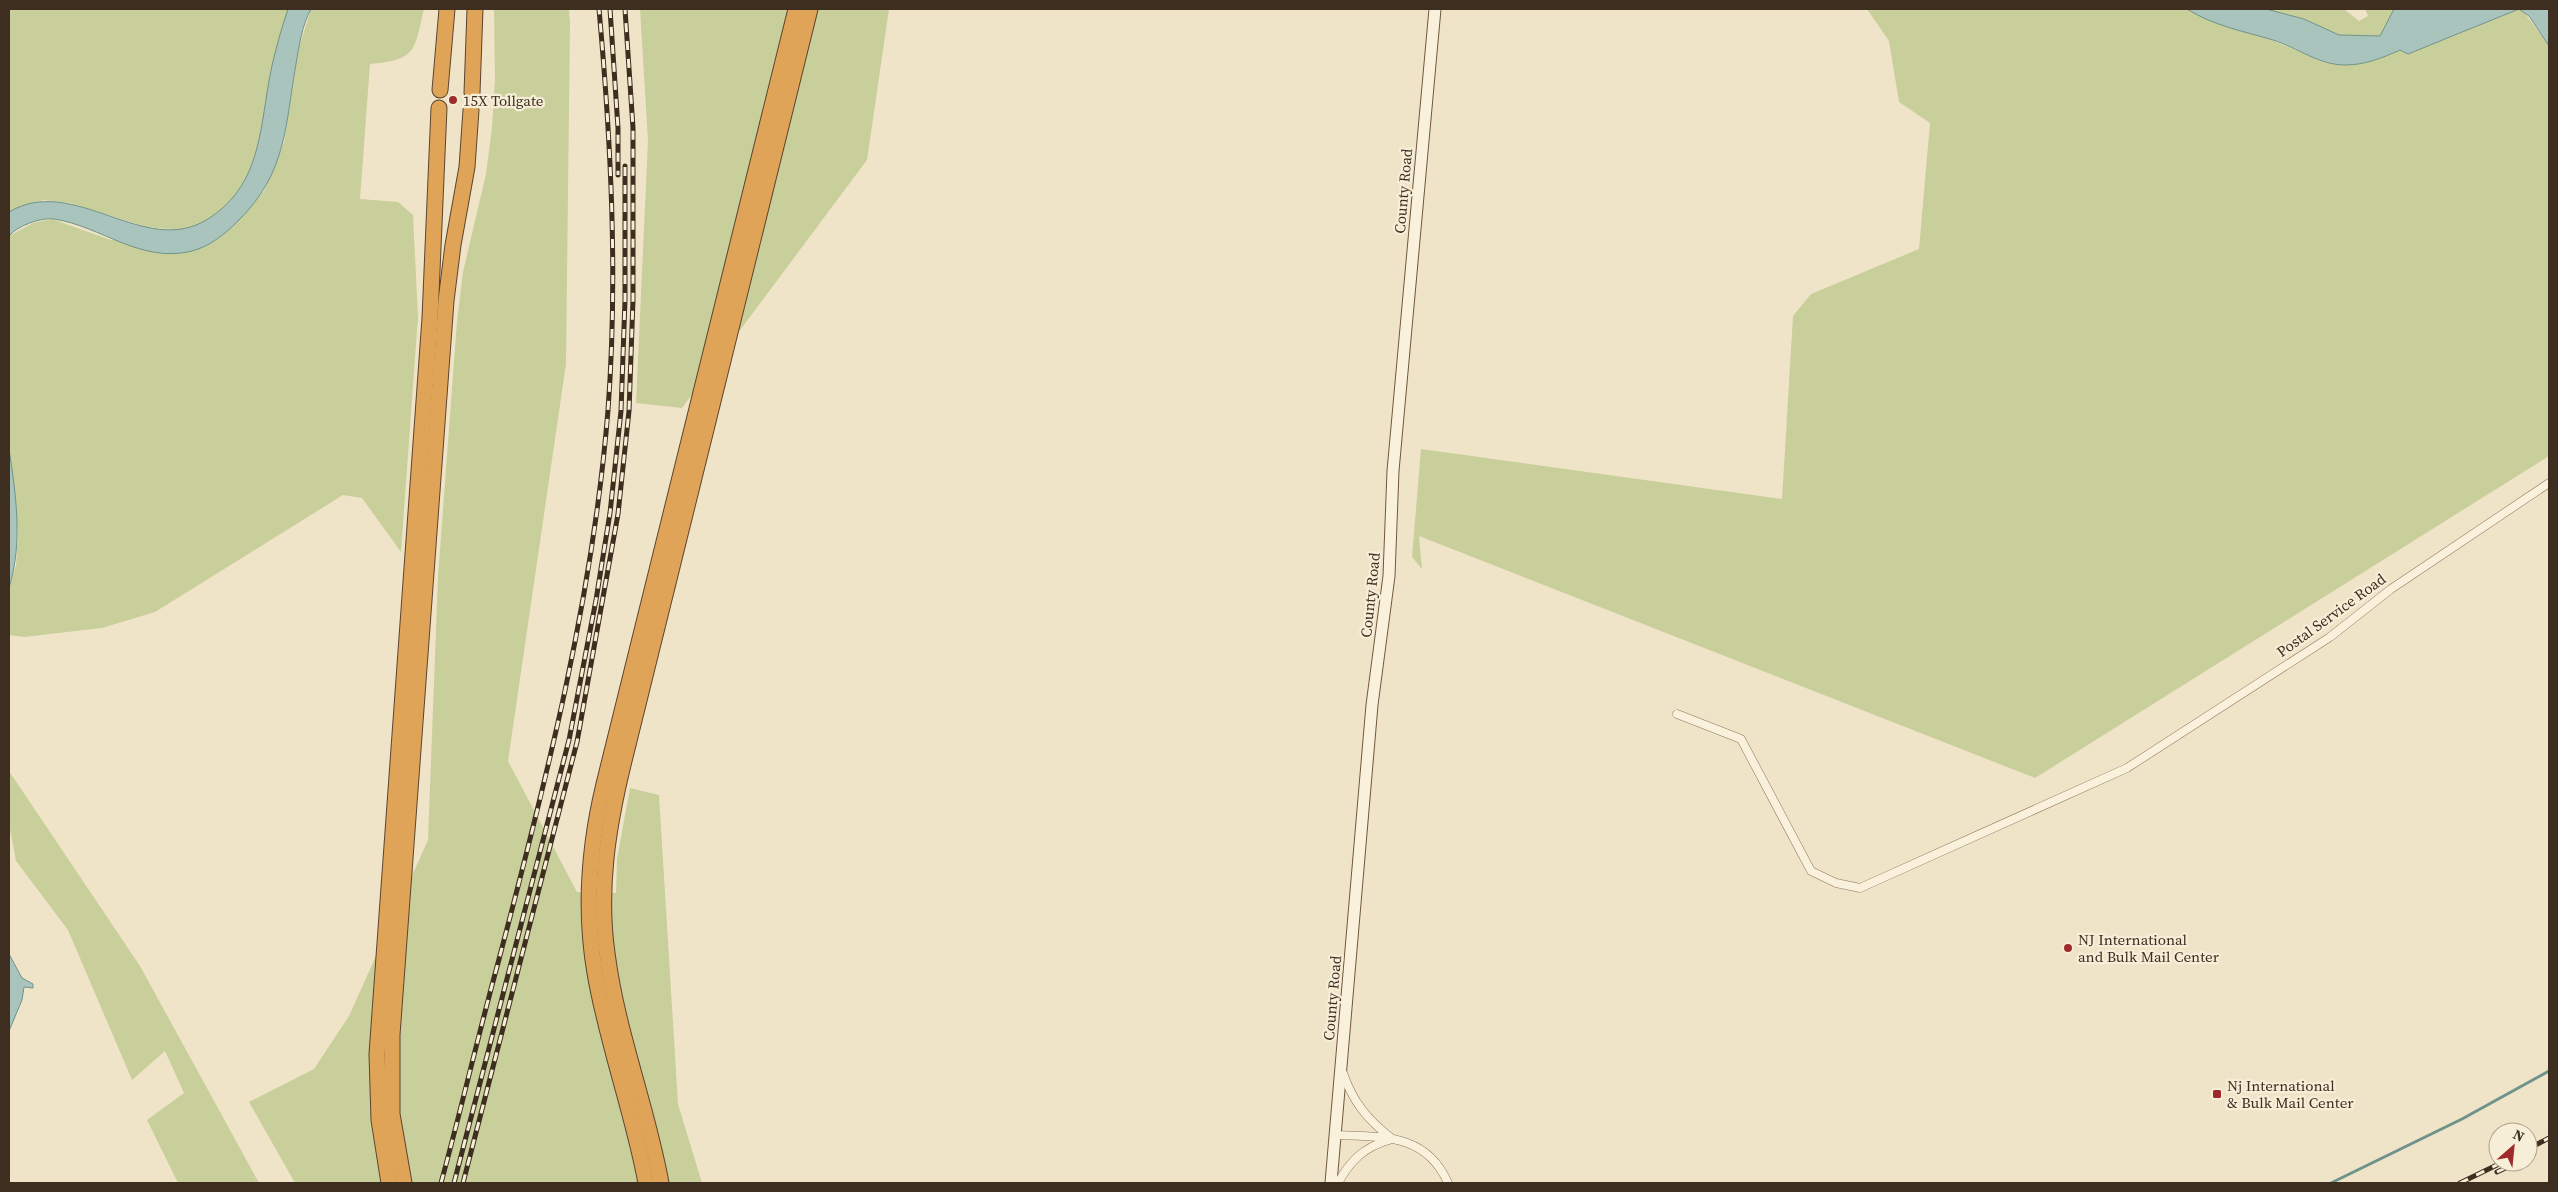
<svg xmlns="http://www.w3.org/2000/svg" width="2558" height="1192" viewBox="0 0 2558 1192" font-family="'Source Serif 4',serif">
	<rect width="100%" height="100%" fill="#f0e4c8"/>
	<g fill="#c9cf9b">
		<path d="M9,9H288L274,60L261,138L254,164L236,194L219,212L196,227L179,230L147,227L70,203L43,200L9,212Z"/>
		<path d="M311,9H424C414,51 417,60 370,64L360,199L398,202L413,215L418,317L401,552L362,498L343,495L155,612L102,628L24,637L9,635V588L16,565L18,534L9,449V236L33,223L52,219L111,240L232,227L264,191L284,142L299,47Z"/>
		<path d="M494,9H569L570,23L566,364L508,761L577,892L616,893L617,859L630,788L659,795L678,1104L702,1183H295L249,1102L314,1069L349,1016L428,840L438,577L457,321L463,272L486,174L492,128L495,79Z"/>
		<path d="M640,9H889L867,160L682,408L636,403L648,141Z"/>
		<path d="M1867,9H2187L2274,41L2326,63L2387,56L2400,50L2446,39L2519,9L2524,12L2549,46V456L2035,778L1419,536L1422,569L1412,557L1421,449L1782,499L1793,316L1811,294L1919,249L1930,123L1899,102L1889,41Z"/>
		<path d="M2266,9H2344L2359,21L2368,16L2365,9H2394L2381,36L2339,35L2304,19Z"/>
		<path d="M9,771L140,966L259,1183H178L147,1120L184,1093L165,1051L132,1080L68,930L16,861L9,824Z"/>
	</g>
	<g fill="#a9c4bc" stroke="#6f938a">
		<path d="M288,9H311C302,25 299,46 296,64C285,126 287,172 239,220C226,233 211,246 192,251C141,264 101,226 54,219C41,217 17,226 9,236V212C74,173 145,259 208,219C255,189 259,143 267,93C271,65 279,36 288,9Z"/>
		<path d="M2187,9H2266L2304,19L2339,35L2380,36L2394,9H2549V46L2529,16L2519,9L2408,54L2400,50C2382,58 2365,65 2345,65C2319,65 2298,48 2273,40C2243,31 2214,26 2187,9Z"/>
		<path d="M9,449C16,496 23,542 9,588Z"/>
		<path d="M9,954L22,978L33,984V988L24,987L22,1000L9,1031Z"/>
	</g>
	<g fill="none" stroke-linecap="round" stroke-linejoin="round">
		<path stroke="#6f938a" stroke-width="3" d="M2331,1183L2462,1119L2549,1071"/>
		<defs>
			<g id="street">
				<path d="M1677,714L1741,739L1811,871L1836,883L1860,888L2127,768L2330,637L2391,589L2549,483"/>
				<path d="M1343,1073C1353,1102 1367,1119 1391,1138"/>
				<path d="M1336,1135C1382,1137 1426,1133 1448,1183"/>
				<path d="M1338,1183C1350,1161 1364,1147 1389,1140"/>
			</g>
			<path id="secondary" d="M1331,1183L1372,705L1389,576L1393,471L1435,9"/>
			<g id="highway">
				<path d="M440,90L447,9"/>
				<path d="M472,93L475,9"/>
				<path d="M389,1183L379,1120L377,1054L430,318L439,108"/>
				<path d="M404,1183L392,1114V1035L446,301L453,245L467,167L471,110"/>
				<path d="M646,1183C633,1112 607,1044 595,973C584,909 589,846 604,784L796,9"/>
				<path d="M661,1183C647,1106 617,1032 607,953C598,889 608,827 623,765L810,9"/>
			</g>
		</defs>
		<use href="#street" stroke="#8d765c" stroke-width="9"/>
		<use href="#secondary" stroke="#6f573f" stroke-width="13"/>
		<use href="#highway" stroke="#5b4430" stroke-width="17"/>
		<use href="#street" stroke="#faf1dc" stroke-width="8"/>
		<use href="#secondary" stroke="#faf1dc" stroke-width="11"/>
		<use href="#highway" stroke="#e0a458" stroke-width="15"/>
		<defs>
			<g id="rail">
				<path d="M610,9L618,128V175"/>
				<path d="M2528,1149L2549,1138"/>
				<path d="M2497,1172L2518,1162"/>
				<path d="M441,1183C461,1110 478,1036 498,963C546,781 593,598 608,410C618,276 611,142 599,9"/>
				<path d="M454,1183L569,740L596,600L610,513L621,411L625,300V166"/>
				<path d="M463,1183L577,742L618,514L629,411L633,300V128L625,9"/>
				<path d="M2460,1183L2503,1162"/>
			</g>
		</defs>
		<use href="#rail" stroke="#3d2e20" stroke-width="5"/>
		<use href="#rail" stroke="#f7eed8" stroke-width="3" stroke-dasharray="9" stroke-linecap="butt"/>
	</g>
	<g fill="#9e2a2b" stroke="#f7eed8" stroke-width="2">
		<circle cx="453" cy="100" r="5"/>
		<circle cx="2068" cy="948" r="5"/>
		<rect x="2212" y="1089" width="10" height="10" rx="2.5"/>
	</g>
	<g text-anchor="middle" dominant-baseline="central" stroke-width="4.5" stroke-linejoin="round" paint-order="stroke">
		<g font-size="15" fill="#3d2e20" stroke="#f7eed8" text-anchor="start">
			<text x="463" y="100">15X Tollgate</text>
			<text x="2078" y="939">NJ International<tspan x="2078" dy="17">and Bulk Mail Center</tspan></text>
			<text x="2227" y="1085">Nj International<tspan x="2227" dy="17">&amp; Bulk Mail Center</tspan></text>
		</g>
		<g font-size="15" fill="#3d2e20" stroke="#f7eed8">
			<text transform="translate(1403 191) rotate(-85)">County Road</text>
			<text transform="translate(1370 595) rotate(-84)">County Road</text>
			<text transform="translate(2331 615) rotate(-36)">Postal Service Road</text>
			<text transform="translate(1332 998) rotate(-85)">County Road</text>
		</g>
	</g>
	<rect width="2558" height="1192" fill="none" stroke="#3d2e20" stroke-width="20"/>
	<g transform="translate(2513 1147) rotate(27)"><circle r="24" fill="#f7eed8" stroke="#ada18e"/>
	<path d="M0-4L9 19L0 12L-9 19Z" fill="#9e2a2b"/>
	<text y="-8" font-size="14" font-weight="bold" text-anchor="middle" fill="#3d2e20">N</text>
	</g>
</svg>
